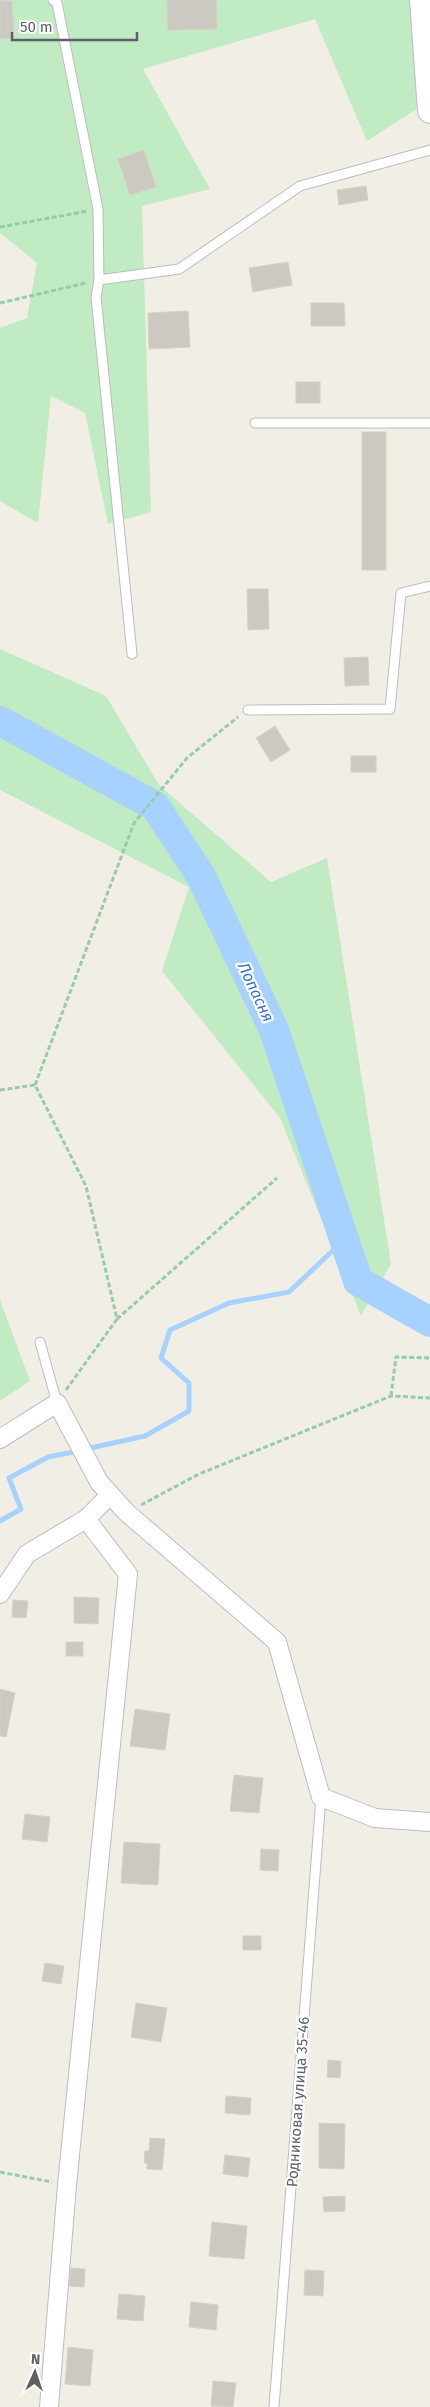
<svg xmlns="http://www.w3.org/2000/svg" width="430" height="2407" viewBox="0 0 430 2407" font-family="'Fira Sans',sans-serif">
	<rect width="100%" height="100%" fill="#f1efe5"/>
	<g fill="#c0ebc3">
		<path d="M0,0H430V100L367,141L315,19L143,69L210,189L142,206L151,512L108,524L85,413L51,396L38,523L0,501V328L27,318L37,263L0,233Z"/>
		<path d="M0,649L106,696L159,785L271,882L327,858L391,1264L361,1316L280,1118L162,971L189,887L0,790Z"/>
		<path d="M0,1300L30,1381L0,1401Z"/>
	</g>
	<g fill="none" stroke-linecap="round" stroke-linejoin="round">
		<g stroke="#a7d1ff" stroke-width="5">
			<path d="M86,1449L145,1436L189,1411V1383L161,1358L170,1330L229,1303L289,1292L344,1240"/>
			<path d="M0,1521L21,1509L9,1478L48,1457L78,1451"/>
		</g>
		<path stroke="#a7d1ff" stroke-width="30" d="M0,721L155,806L201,876L274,1030L358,1281L430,1322"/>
	</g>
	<g fill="#ccc9c2" stroke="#d6d2c3">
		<path d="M167,0H216L217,29L168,30Z"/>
		<path d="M0,1H12L14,38L0,39Z"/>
		<path d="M144,150L156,187L130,195L118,159Z"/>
		<path d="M366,186L368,200L339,205L337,190Z"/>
		<path d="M288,262L292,285L253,292L249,268Z"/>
		<path d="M311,303H344L345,326H311Z"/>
		<path d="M188,311L190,347L149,349L148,313Z"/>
		<rect x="296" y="382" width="24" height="21"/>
		<rect x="362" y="432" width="24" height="138"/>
		<path d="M247,589H268L269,629L248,630Z"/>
		<path d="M368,657L369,685L345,686L344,658Z"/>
		<path d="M275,726L290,750L271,762L256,738Z"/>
		<rect x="351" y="756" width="25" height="16"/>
		<path d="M74,1597L99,1598L98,1624L74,1623Z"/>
		<path d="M13,1600L28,1601L26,1618L12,1617Z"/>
		<rect x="66" y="1642" width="17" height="14"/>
		<path d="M0,1689L15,1693L6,1737L0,1736Z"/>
		<path d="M135,1709L170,1714L165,1750L130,1746Z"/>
		<path d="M234,1775L263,1778L259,1813L230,1811Z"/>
		<path d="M25,1814L50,1817L47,1842L22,1839Z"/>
		<path d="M124,1842L160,1844L158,1885L121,1883Z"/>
		<path d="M261,1849L279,1850L278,1871L260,1870Z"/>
		<rect x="243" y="1936" width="18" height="14"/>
		<path d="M45,1963L64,1966L61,1984L42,1981Z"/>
		<path d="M136,2003L167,2008L161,2042L131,2037Z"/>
		<path d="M328,2060L341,2061L340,2078L327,2077Z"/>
		<path d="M226,2096L251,2098L250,2115L225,2113Z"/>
		<path d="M319,2123L345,2124L344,2169L319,2168Z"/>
		<path d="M150,2138L165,2139L162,2170L147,2169V2163H144L145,2151H149Z"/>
		<path d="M225,2155L250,2158L248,2177L223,2174Z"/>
		<path d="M345,2196V2211L324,2212L323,2197Z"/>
		<path d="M212,2222L247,2226L244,2259L209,2256Z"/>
		<path d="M71,2268L85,2269L84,2287L69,2286Z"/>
		<path d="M305,2270L324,2271L323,2296L304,2295Z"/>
		<path d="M119,2294L145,2296L143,2321L117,2319Z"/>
		<path d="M191,2302L218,2305L216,2330L189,2327Z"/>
		<path d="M68,2347L93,2350L90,2386L65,2384Z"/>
		<path d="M213,2381L236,2383L233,2407L211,2406Z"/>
	</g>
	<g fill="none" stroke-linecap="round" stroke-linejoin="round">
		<defs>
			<g id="lane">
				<path d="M53,0L57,3L98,209L99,280L179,269L300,186L430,150"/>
				<path d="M99,280L96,297L132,654"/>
				<path d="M255,423H430"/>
				<path d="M248,710L390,709L401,593L430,586"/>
				<path d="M40,1342L57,1403"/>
				<path d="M274,2407L321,1797"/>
			</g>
			<g id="street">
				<path d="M0,1439L57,1403L99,1482L126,1512L277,1642L321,1797L375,1818L430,1822"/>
				<path d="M0,1594L27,1554L86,1519L110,1495"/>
				<path d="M49,2407L67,2185L128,1574L86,1519"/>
			</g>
			<path id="secondary" d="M422,0L430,111"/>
		</defs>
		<use href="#lane" stroke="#babdc2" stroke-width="11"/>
		<use href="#street" stroke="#babdc2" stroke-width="20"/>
		<use href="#secondary" stroke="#bbbec4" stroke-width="26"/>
		<g stroke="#97ccab" stroke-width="3" stroke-dasharray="5 2.5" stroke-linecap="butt">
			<path d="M0,227L88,211"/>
			<path d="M0,303L86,283"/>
			<path d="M35,1085L134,823L187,758L238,717"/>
			<path d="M0,1090L35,1085L86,1186L117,1319L66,1390"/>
			<path d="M117,1319L277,1178"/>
			<path d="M391,1396L396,1357L430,1358"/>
			<path d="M141,1505L199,1474L391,1396L430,1398"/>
			<path d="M0,2172L52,2182"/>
		</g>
		<use href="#lane" stroke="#fff" stroke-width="9"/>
		<use href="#street" stroke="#fff" stroke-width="18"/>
		<use href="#secondary" stroke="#fff" stroke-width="24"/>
	</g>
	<g text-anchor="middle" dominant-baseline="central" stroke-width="4.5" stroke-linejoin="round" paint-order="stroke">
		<g font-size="15" fill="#5d6167" stroke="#fff">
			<text transform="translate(298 2102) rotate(-86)">Родниковая улица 35-46</text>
		</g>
		<g font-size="16" font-style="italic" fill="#3a73c6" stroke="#fff">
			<text transform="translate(256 992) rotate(65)">Лопасня</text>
		</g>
	</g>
	<g transform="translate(35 2372) rotate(3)" stroke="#ffffff" stroke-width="4" paint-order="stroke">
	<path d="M0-4L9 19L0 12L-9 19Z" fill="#5d6167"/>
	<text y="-8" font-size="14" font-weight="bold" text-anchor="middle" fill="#5d6167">N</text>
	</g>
	<path d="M12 32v8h125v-8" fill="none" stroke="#5d6167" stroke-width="2.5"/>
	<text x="20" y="32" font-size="15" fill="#5d6167" stroke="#ffffff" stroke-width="4" paint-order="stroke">50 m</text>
</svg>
